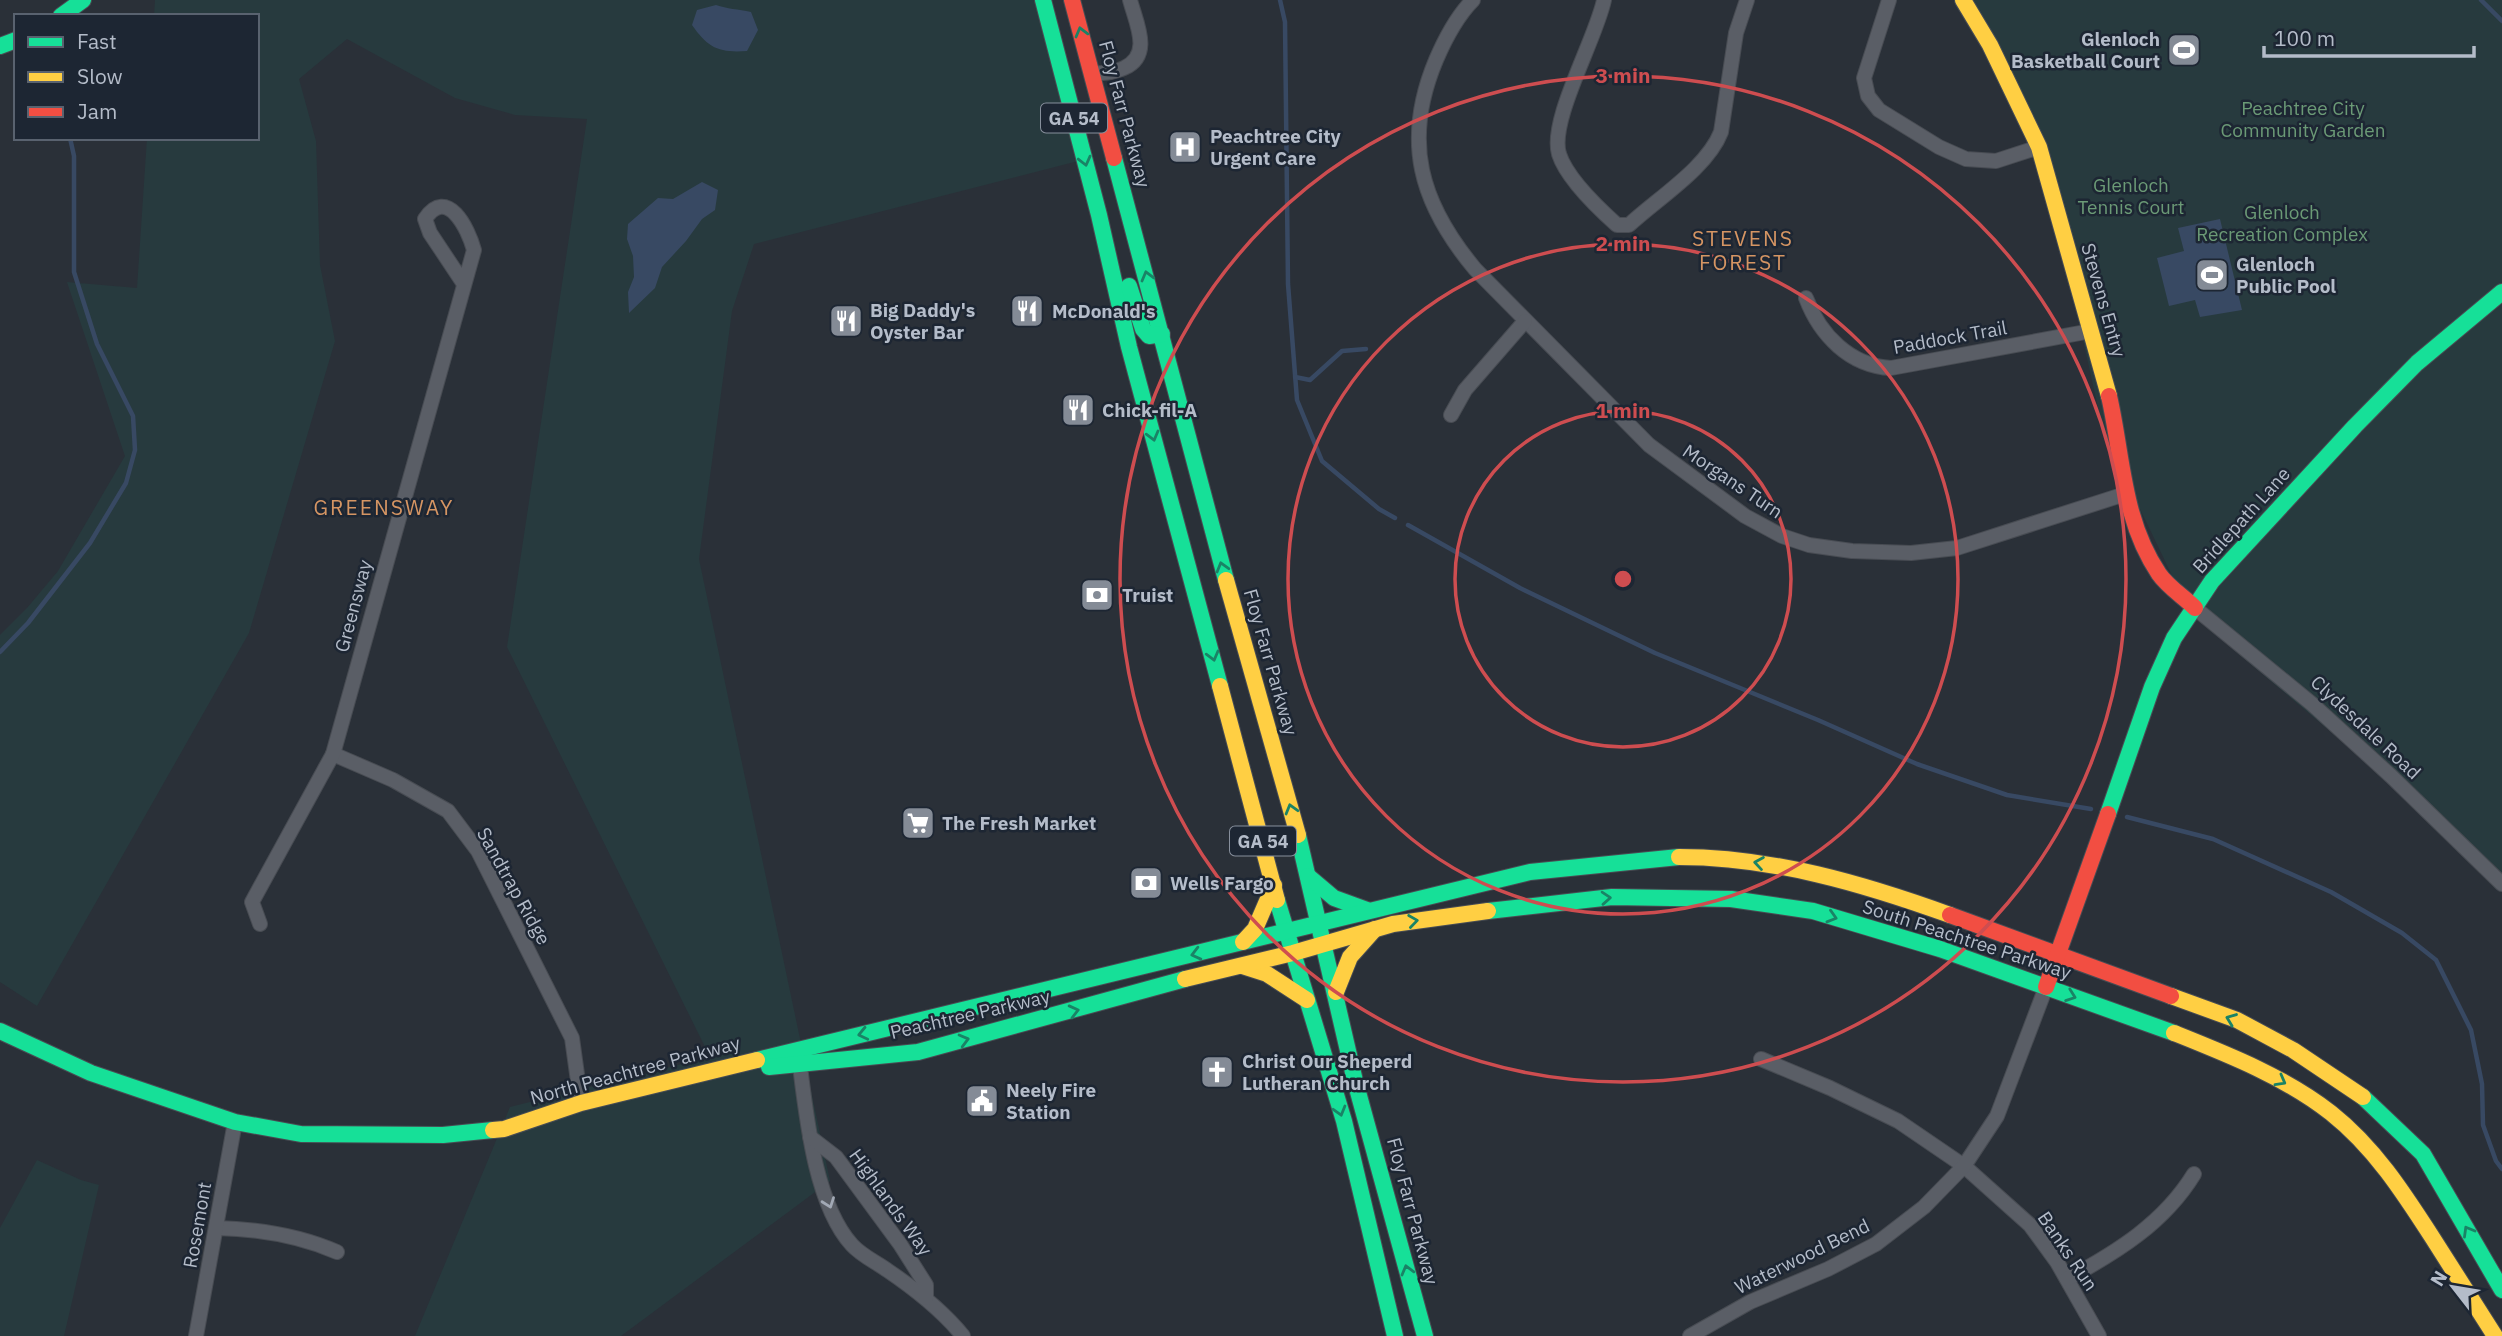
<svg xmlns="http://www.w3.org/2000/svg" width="2502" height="1336" viewBox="0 0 2502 1336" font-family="'IBM Plex Sans',sans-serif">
	<rect width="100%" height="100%" fill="#2a3038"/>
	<g fill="#273a3e">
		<path d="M155,0H1035L1086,159L754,244L732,311L699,559L830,1181L621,1336H415L510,1107L710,1057L507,647L587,119L515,115L455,98L347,39L299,79L316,141L320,265L335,341L249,633L37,1006L0,982V635L27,608L58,571L125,456L67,282L137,288L147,138H257V16H154Z"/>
		<path d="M1959,0H2502V876L2190,613L2104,434L2043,162Z"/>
		<path d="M37,1160L81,1180L99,1185L64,1336H0V1228Z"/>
	</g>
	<g fill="#384963">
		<path d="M716,5C727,9 738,9 751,12L758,30L747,51C719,53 708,48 692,25L697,10Z"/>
		<path d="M702,182L718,190L715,210L702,219L686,241L662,267L655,288L629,313L628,292L634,277L633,256L627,239L628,224L658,198L673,199Z"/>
		<path d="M2220,219L2242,310L2200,317L2195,300L2169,306L2157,258L2184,251L2178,228Z"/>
	</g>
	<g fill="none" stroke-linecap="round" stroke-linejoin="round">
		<g stroke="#384963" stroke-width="4.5">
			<path d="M1280,0L1285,22L1288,284L1297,400L1322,461L1379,509L1395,518"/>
			<path d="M2481,0L2502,21"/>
			<path d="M1295,377L1310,380L1342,351L1366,349"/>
			<path d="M1408,525L1520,588L1655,653L1818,720L1917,764L2007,795L2091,809"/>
			<path d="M0,652L28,623L90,543L126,483L135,450L133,416L97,344L74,272V156L70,138"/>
			<path d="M2127,817L2213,839L2331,892L2402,933L2436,960L2471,1030L2482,1084L2483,1125L2496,1161L2502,1169"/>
		</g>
		<defs>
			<g id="street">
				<path d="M1473,0C1457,16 1445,39 1436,60C1402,141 1420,203 1475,269L1649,445L1745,516L1782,536L1809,545L1852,551L1911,553L1957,548L2125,494"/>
				<path d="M1604,0C1596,39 1549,120 1559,154C1567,179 1598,208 1617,225H1629C1658,198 1707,168 1721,132L1736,33L1747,0"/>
				<path d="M1889,0L1864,78L1868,96L1879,110L1939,147L1966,159L1996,161L2039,147"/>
				<path d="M1092,73C1104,74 1113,73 1124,68C1153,55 1136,23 1130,0"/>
				<path d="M1806,298C1820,335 1850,366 1891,368L2091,331"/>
				<path d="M1451,415L1465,390L1525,321"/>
				<path d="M2195,608L2312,704L2391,776L2502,884"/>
				<path d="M333,754L393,780L448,811L478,851L572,1038L581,1103"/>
				<path d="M260,924L252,902L333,754L474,250C468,228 447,186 425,219L430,233L464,284"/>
				<path d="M799,1058C806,1113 814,1203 852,1245C862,1256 876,1262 887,1270C915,1289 942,1310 963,1336"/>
				<path d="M1761,1059L1830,1088L1898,1121L1964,1166L2030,1225L2057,1262L2099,1336"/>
				<path d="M810,1137L836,1157L900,1244L926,1285V1298"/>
				<path d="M217,1228C259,1229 298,1235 337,1252"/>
				<path d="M2067,1279C2117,1252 2164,1223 2194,1174"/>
				<path d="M196,1336L235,1122"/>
				<path d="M1690,1336L1750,1302L1828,1269L1876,1244L1924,1207L1964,1166L1997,1116L2046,987"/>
			</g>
			<g id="fast">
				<path d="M1043,0L1099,215L1129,347L1220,686"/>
				<path d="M61,16L83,0"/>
				<path d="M0,46L16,40"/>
				<path d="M1114,158L1226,580"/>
				<path d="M1129,286L1143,329L1149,336L1162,334"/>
				<path d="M2108,814L2152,687L2174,638L2212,581L2355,426L2417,363L2502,292"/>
				<path d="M1298,835L1355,1081L1425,1336"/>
				<path d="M1308,876L1334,898L1367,910"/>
				<path d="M1277,900L1344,1121L1395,1336"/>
				<path d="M1488,911L1612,897L1731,899L1813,911L1940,949L2174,1033"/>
				<path d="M0,1031L91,1073L235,1122L301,1134L443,1135L493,1130"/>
				<path d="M757,1060L1530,872L1679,857"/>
				<path d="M769,1067L918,1052L1185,979"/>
				<path d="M2363,1097L2423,1154L2502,1290"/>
			</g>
			<g id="slow">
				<path d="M1963,0L1990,45L2039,147L2109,396"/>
				<path d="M1226,580L1298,835"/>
				<path d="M1220,686L1277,900"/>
				<path d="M1679,857C1773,857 1864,884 1950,915"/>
				<path d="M1243,942L1255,929L1274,885"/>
				<path d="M1242,966L1267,974L1307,1000"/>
				<path d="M1185,979L1293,953L1393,924L1488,911"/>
				<path d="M1336,992L1350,957L1375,929"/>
				<path d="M2171,996L2237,1020L2293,1050L2363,1097"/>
				<path d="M2174,1033C2229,1055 2285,1077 2331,1113C2374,1147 2403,1192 2432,1237C2453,1270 2474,1303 2495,1336"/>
				<path d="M493,1130L504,1129L581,1103L757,1060"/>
			</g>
			<g id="jam">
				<path d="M1072,0L1114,158"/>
				<path d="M2109,396C2123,457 2122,519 2159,574C2168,587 2184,597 2195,608"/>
				<path d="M1950,915L2171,996"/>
				<path d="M2046,987L2108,814"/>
			</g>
		</defs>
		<use href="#street" stroke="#484c53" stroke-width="16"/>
		<use href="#fast" stroke="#484c53" stroke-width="18"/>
		<use href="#slow" stroke="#484c53" stroke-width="18"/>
		<use href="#jam" stroke="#484c53" stroke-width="18"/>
		<use href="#street" stroke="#5a5e66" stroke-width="14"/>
		<use href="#fast" stroke="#16e098" stroke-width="16"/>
		<use href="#slow" stroke="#ffcf43" stroke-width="16"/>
		<use href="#jam" stroke="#f24e42" stroke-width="16"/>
	</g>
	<defs><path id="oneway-chevron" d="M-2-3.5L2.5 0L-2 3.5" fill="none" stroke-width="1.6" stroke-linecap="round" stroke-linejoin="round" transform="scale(1.75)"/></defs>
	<g stroke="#1a8366">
		<use href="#oneway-chevron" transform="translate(1081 32) rotate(-105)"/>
		<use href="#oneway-chevron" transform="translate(1085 161) rotate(76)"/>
		<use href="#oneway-chevron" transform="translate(1147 276) rotate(-105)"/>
		<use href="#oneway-chevron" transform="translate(1153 436) rotate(75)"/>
		<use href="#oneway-chevron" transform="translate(1222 567) rotate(-106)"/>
		<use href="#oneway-chevron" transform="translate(1213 656) rotate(75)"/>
		<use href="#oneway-chevron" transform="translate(1291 809) rotate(-106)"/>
		<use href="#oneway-chevron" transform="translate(1759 863) rotate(-171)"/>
		<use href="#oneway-chevron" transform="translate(1606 898) rotate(-4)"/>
		<use href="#oneway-chevron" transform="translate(1832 917) rotate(17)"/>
		<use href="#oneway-chevron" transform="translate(1413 921) rotate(-8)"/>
		<use href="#oneway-chevron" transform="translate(1196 954) rotate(166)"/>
		<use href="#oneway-chevron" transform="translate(2071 996) rotate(20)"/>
		<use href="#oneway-chevron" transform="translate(1074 1011) rotate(-14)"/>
		<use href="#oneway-chevron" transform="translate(2231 1019) rotate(-159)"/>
		<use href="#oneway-chevron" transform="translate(863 1034) rotate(167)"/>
		<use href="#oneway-chevron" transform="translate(964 1040) rotate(-15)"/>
		<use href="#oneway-chevron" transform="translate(2281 1081) rotate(29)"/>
		<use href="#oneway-chevron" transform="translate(1340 1111) rotate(74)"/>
		<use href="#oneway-chevron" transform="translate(2468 1231) rotate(-120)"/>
		<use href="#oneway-chevron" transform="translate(1407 1270) rotate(-105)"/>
	</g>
	<use stroke="#a2a9b5" href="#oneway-chevron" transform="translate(829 1203) rotate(70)"/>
	<g fill="none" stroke="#ce4d50" stroke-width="3.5">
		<circle cx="1623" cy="579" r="168"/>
		<circle cx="1623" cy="579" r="335"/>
		<circle cx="1623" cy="579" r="503"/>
	</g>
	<defs>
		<symbol id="stadium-square" viewBox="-11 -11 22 22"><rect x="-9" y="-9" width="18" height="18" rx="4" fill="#848b96" stroke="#1d2633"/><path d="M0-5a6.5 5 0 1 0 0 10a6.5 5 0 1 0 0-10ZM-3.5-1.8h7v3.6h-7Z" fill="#fff"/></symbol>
		<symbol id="hospital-square" viewBox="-11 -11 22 22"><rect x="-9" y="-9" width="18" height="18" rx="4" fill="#848b96" stroke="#1d2633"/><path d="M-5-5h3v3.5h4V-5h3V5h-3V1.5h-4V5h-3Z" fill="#fff"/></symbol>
		<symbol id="restaurant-square" viewBox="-11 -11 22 22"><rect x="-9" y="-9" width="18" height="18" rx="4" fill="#848b96" stroke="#1d2633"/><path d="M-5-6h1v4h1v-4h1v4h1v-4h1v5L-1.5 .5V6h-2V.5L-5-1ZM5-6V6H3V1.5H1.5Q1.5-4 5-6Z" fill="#fff"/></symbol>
		<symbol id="bank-square" viewBox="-11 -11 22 22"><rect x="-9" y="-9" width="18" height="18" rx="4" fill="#848b96" stroke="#1d2633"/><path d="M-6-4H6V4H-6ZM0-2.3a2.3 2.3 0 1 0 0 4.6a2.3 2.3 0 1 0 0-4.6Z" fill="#fff"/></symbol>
		<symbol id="supermarket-square" viewBox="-11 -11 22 22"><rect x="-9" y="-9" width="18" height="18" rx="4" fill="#848b96" stroke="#1d2633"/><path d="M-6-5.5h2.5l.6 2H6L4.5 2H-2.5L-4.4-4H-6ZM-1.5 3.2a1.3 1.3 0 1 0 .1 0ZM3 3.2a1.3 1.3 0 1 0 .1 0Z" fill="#fff"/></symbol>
		<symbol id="church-square" viewBox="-11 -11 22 22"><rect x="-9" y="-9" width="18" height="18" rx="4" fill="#848b96" stroke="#1d2633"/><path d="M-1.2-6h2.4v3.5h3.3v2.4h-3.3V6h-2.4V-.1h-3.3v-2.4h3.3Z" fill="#fff"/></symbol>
		<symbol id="civic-square" viewBox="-11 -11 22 22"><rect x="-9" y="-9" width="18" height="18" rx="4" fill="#848b96" stroke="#1d2633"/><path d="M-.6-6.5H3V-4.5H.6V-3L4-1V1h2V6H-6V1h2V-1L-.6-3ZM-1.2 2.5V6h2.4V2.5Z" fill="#fff"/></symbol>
	</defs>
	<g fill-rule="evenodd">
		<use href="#stadium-square" x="2165" y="31" width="38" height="38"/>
		<use href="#hospital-square" x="1166" y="128" width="38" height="38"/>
		<use href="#stadium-square" x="2193" y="256" width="38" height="38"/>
		<use href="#restaurant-square" x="1008" y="292" width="38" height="38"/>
		<use href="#restaurant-square" x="827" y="302" width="38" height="38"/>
		<use href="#restaurant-square" x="1059" y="391" width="38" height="38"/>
		<use href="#bank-square" x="1078" y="576" width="38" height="38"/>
		<use href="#supermarket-square" x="899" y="804" width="38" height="38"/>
		<use href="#bank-square" x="1127" y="864" width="38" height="38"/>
		<use href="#church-square" x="1198" y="1053" width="38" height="38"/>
		<use href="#civic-square" x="963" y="1082" width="38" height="38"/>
	</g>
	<g text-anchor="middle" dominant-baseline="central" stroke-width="5" stroke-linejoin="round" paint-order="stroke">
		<g fill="#1d2633" stroke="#878f9c" stroke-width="2">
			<rect x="1041" y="103.5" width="66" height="29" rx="5"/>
			<rect x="1230" y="826.5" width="66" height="29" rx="5"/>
		</g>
		<g font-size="18" font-weight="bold" fill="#b4bcc9">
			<text x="1074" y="118">GA 54</text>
			<text x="1263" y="841">GA 54</text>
		</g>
		<g font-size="19" font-weight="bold" fill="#b4bcc9" stroke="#1d2633" text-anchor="start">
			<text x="2160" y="39" text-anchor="end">Glenloch<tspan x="2160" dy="22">Basketball Court</tspan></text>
			<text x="1210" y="136">Peachtree City<tspan x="1210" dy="22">Urgent Care</tspan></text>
			<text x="2236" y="264">Glenloch<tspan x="2236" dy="22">Public Pool</tspan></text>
			<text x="870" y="310">Big Daddy's<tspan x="870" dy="22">Oyster Bar</tspan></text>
			<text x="1052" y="311">McDonald's</text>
			<text x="1102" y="410">Chick-fil-A</text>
			<text x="1122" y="595">Truist</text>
			<text x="942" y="823">The Fresh Market</text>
			<text x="1170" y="883">Wells Fargo</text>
			<text x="1242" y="1061">Christ Our Sheperd<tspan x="1242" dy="22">Lutheran Church</tspan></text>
			<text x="1006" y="1090">Neely Fire<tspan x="1006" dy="22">Station</tspan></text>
		</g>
		<g font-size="19" fill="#6b9a76" stroke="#1d2633">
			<text x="2303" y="108">Peachtree City<tspan x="2303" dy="22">Community Garden</tspan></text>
			<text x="2131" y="185">Glenloch<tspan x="2131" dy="22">Tennis Court</tspan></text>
			<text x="2282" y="212">Glenloch<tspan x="2282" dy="22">Recreation Complex</tspan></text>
		</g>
		<g font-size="19" fill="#b4bcc9" stroke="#1d2633">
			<text transform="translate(1125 114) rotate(75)">Floy Farr Parkway</text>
			<text transform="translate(2104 300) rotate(74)">Stevens Entry</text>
			<text transform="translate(1950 337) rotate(-10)">Paddock Trail</text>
			<text transform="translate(1733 481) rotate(34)">Morgans Turn</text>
			<text transform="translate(2241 520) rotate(-48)">Bridlepath Lane</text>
			<text transform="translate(353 606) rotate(-75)">Greensway</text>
			<text transform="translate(1271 662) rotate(74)">Floy Farr Parkway</text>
			<text transform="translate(2366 727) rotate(43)">Clydesdale Road</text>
			<text transform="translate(514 886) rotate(61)">Sandtrap Ridge</text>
			<text transform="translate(1967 939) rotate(18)">South Peachtree Parkway</text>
			<text transform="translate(970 1014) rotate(-13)">Peachtree Parkway</text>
			<text transform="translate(635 1070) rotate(-15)">North Peachtree Parkway</text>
			<text transform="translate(891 1202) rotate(54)">Highlands Way</text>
			<text transform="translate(1413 1211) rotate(75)">Floy Farr Parkway</text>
			<text transform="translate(197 1225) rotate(-80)">Rosemont</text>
			<text transform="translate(2068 1251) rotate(56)">Banks Run</text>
			<text transform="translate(1802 1256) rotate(-26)">Waterwood Bend</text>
		</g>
		<g font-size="21" letter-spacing="2" fill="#d59563" stroke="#1d2633">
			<text x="1743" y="238">STEVENS<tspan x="1743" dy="24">FOREST</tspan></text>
			<text x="384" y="507">GREENSWAY</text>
		</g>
	</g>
	<circle cx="1623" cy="579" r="10" fill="#ce4d50" stroke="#1d2633" stroke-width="3.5"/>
	<g font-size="21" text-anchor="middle" font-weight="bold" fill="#ce4d50" stroke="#1d2633" stroke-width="5" stroke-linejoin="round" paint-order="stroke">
		<text x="1623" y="83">3 min</text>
		<text x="1623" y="251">2 min</text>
		<text x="1623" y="418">1 min</text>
	</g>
	<rect x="14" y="14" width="245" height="126" fill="#1d2633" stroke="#59626f" stroke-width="2"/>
	<rect x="28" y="37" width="35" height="10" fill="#16e098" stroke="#59626f" stroke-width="2"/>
	<text x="77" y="49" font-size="21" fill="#b4bcc9">Fast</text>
	<rect x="28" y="72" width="35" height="10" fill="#ffcf43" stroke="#59626f" stroke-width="2"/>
	<text x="77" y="84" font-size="21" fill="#b4bcc9">Slow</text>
	<rect x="28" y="107" width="35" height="10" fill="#f24e42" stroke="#59626f" stroke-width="2"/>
	<text x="77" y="119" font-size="21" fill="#b4bcc9">Jam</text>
	<g transform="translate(2453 1287) rotate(301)" stroke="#1d2633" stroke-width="5" paint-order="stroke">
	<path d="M0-5L12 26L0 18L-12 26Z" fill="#b4bcc9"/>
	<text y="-10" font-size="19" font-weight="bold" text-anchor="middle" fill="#b4bcc9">N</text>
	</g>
	<path d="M2264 46v10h210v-10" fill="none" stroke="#b4bcc9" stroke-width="3.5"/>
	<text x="2274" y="46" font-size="21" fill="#b4bcc9" stroke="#1d2633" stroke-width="5" paint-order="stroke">100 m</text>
</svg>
